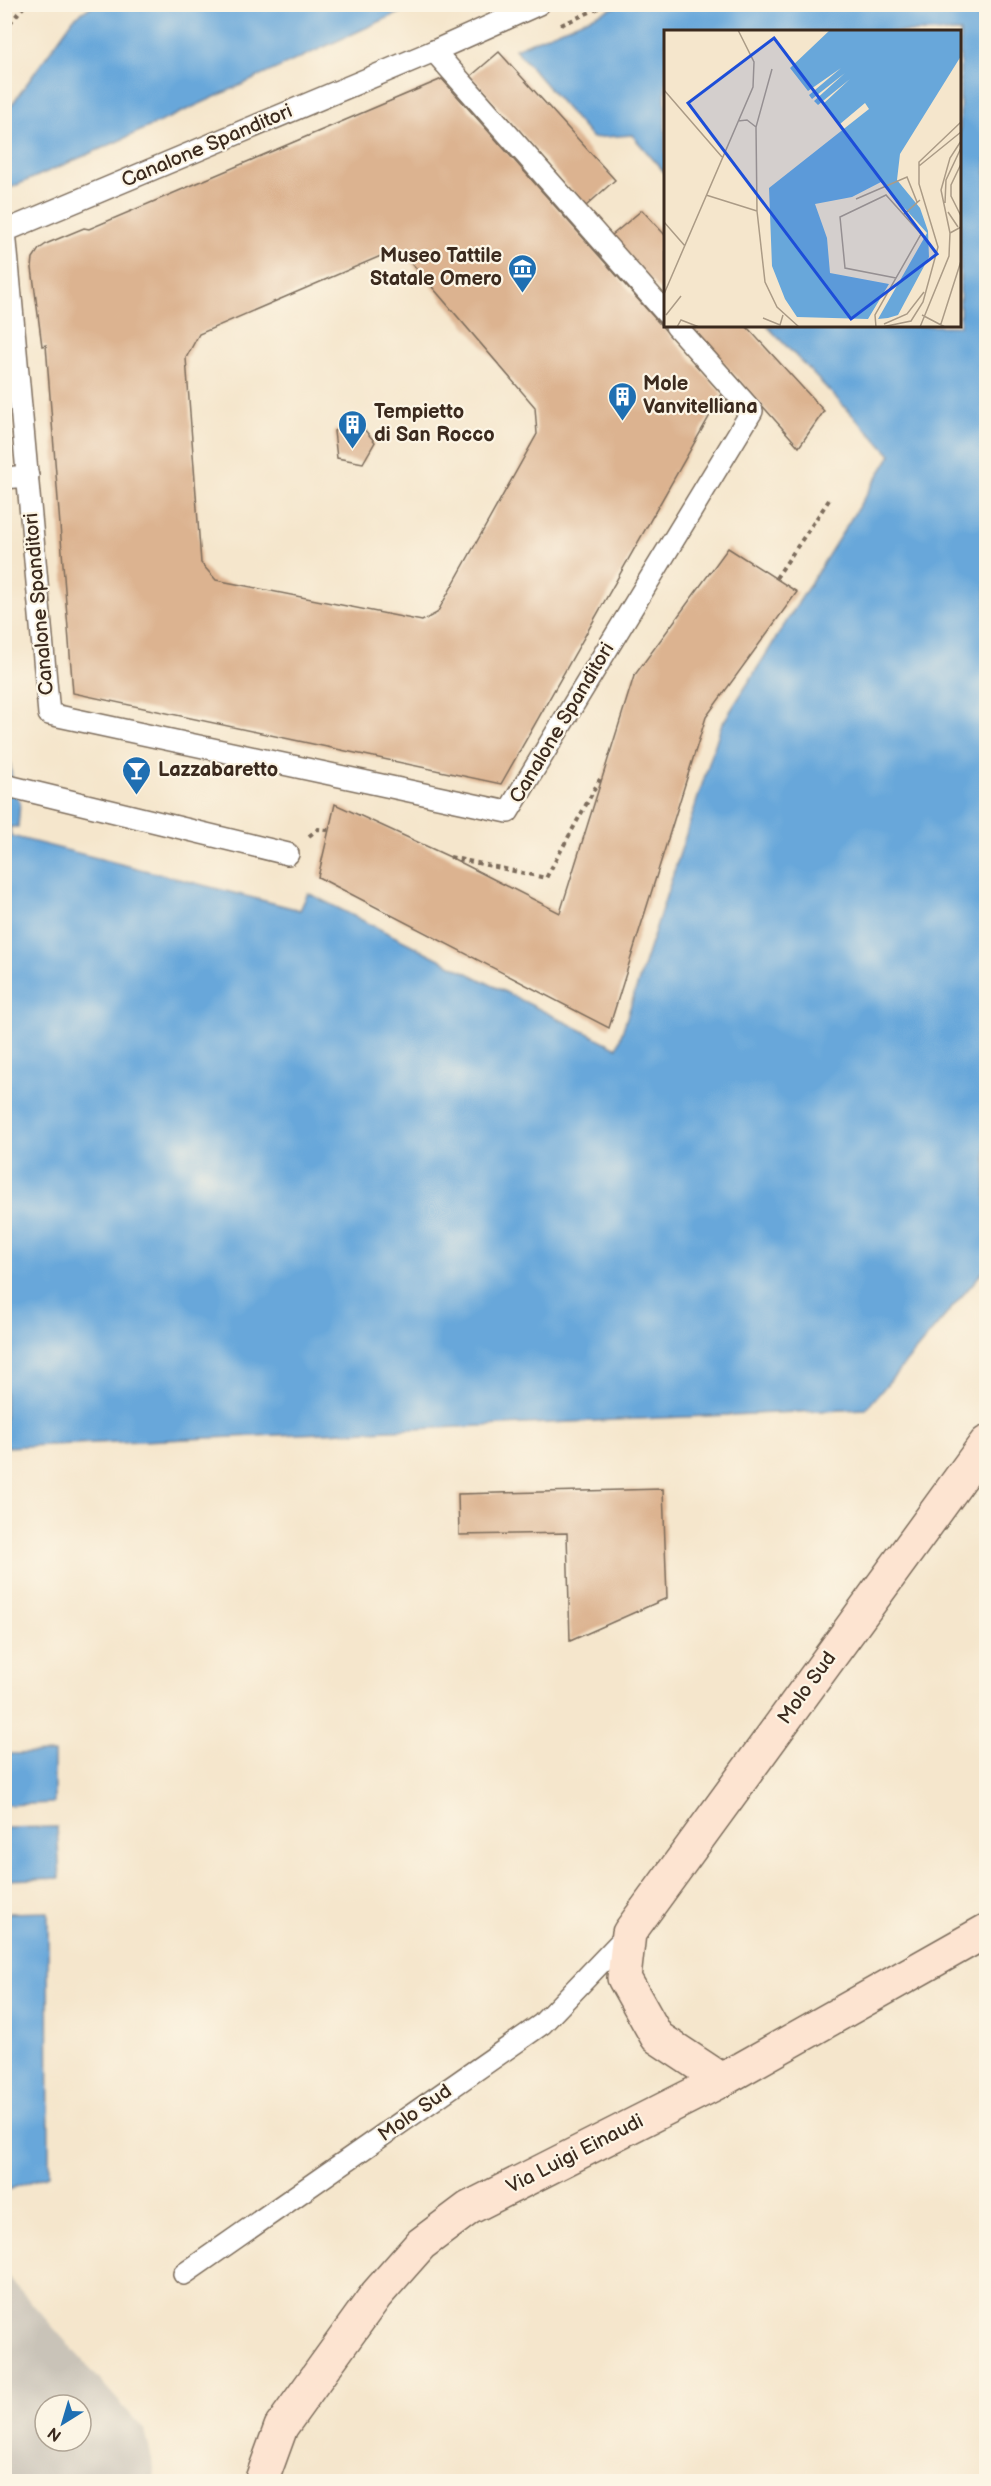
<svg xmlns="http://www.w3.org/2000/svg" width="991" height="2486" viewBox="0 0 991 2486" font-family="'Balsamiq Sans',sans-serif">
	<rect width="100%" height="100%" fill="#fcf5e5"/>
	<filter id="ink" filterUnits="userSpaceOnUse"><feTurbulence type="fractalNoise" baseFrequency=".0167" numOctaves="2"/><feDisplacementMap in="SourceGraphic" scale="12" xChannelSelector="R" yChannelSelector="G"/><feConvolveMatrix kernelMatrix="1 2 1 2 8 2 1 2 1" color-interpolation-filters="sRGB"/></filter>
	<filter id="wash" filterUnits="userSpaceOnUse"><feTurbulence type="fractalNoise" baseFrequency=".008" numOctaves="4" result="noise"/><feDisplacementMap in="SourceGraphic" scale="24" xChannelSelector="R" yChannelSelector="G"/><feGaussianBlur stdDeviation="1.35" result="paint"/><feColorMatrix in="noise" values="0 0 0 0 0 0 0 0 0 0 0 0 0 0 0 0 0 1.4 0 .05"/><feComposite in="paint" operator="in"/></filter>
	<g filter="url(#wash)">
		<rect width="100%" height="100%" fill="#f5e6cc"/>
		<path fill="#c9c3b8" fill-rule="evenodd" d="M4,2272L145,2431L154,2467L153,2481H5ZM45,2405H81V2441H45Z"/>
		<g fill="#68a7da" stroke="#52687c" stroke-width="1.5">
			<path d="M93,5V4L416,5L114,143L5,190V114L74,18Z"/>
			<path d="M620,5H986V1268L866,1409L5,1447L4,712L13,787L20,803L18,827H10L11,836L300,910L308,893L617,1048L721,726L891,455L767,326H960V32H666L665,173L632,135L592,138L515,49Z"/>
			<path d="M54,1753V1803L5,1805V1754Z"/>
			<path d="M57,1827L60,1878L5,1880V1828Z"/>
			<path d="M48,1912L49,2175L5,2191V1913Z"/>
		</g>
		<g id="blocks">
			<g fill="#dcb390" fill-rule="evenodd">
				<path d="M499,52L615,180L586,206L471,76Z"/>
				<path d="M442,79L722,394L501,784L73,693L46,345L42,346L32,268L33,258L39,249L48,243L84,228L89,229ZM383,255L409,260L535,407L537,434L437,613L422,621L216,580L201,563L186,358L199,334Z"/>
				<path d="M642,210L666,236V297L611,236Z"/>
				<path d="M691,326H746L824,411L799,447Z"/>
				<path d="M357,421L375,442L363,463L337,458L334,431Z"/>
				<path d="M728,548L797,592L706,717L609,1028L318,877L335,804L450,857L560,913L634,676Z"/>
				<path d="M663,1489L667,1598L570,1641L567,1533L459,1535L458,1494Z"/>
			</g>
		</g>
	</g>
	<g filter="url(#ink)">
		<use href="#blocks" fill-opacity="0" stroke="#7c6c5b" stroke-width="1.5"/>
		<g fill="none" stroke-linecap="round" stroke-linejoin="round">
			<defs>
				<g id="lane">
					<path d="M539,4L434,51L5,231L49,714L508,812L752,411L676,326"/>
					<path d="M434,51L666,313"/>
					<path d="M4,478L28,476"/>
					<path d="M4,785L288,854"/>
					<path d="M184,2274L542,2024L629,1933"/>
				</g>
				<g id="secondary">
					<path d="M722,2080L657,2037L624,1978L629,1933L986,1443"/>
					<path d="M261,2482L281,2427L376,2295L421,2244L469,2208L722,2080L986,1931"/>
				</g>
			</defs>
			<use href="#lane" stroke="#7c6c5b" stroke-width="24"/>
			<use href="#secondary" stroke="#7c6c5b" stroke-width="36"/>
			<g stroke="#7c6c5b" stroke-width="4" stroke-dasharray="4.5 4.5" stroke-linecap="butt">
				<path d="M561,25L608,4"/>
				<path d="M4,30L26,4"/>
				<path d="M776,578L829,500"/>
				<path d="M309,836L318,829L328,830"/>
				<path d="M450,857L546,878L600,779"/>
			</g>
			<use href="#lane" stroke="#fff" stroke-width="21"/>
			<use href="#secondary" stroke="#fde4d1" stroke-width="33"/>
		</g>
	</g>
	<defs>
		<symbol id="museum-pin" viewBox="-11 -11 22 30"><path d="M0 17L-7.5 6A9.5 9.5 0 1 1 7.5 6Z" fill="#1f6fb2" stroke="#fcf5e5"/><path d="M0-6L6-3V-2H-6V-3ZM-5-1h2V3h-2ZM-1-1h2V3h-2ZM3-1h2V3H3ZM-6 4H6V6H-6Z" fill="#fff"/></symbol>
		<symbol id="building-pin" viewBox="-11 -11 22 30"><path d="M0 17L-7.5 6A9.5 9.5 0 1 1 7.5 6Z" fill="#1f6fb2" stroke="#fcf5e5"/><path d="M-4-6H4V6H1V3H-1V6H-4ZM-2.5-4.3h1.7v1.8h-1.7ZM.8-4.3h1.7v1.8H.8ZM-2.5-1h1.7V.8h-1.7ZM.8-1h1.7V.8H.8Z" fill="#fff"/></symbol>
		<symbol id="bar-pin" viewBox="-11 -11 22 30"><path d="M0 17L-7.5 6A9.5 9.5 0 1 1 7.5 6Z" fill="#1f6fb2" stroke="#fcf5e5"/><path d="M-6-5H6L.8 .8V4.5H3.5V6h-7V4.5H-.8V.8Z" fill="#fff"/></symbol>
	</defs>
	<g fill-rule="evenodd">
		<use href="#museum-pin" x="506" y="252" width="33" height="45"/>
		<use href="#building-pin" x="606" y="380" width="33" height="45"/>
		<use href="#building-pin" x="336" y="408" width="33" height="45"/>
		<use href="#bar-pin" x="120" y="754" width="33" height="45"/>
	</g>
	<g text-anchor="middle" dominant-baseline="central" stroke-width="4.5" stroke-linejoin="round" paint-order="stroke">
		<g font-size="20" fill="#3b2a1e" stroke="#fcf5e5">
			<text transform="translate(207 146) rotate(-23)">Canalone Spanditori</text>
			<text transform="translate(39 604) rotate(-95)">Canalone Spanditori</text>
			<text transform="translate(562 723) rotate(-59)">Canalone Spanditori</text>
			<text transform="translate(807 1688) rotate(-54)">Molo Sud</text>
			<text transform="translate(415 2113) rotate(-35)">Molo Sud</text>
			<text transform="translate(575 2154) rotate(-27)">Via Luigi Einaudi</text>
		</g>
		<g font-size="20" font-weight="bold" fill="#3b2a1e" stroke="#fcf5e5" text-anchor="start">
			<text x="502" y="256" text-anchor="end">Museo Tattile<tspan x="502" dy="23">Statale Omero</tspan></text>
			<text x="643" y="384">Mole<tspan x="643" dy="23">Vanvitelliana</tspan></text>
			<text x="374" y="412">Tempietto<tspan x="374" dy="23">di San Rocco</tspan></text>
			<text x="158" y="770">Lazzabaretto</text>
		</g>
	</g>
	<g transform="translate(664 30)">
		<rect width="297" height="297" fill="#f5e6cc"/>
		<path d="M166,0H297V26L236,124L233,150L256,178L264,201L265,227L234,285L224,288L214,289L263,203L217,152L188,167L151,174L163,208L166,243L225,254L204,289L133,287L121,269L108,236L105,158L205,79L201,73L176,94L159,74L186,49L154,75L150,71L181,43L148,69L145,65L177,38L144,61L126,38Z" fill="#68a7da"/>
		<path fill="none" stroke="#ab9b86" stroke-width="1.5" d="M108,39L92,97L93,181L101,252L113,277L135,297M0,60L58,127M74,91L83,90L92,97M297,134L287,155V166L297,186M255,136L297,102M42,165L93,181M192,169L243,147L253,172M281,173L282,150L297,118M284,182L294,197M239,185L256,170M0,192L21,216M286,203L277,160L286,128L297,111M0,264L89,57L90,32L74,0M2,285L17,266M258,285L281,297M99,288L116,295L119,285M220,294L243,284L260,262M13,297L17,290L35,297M212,297L211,285L257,204L222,165L176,187L181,238L232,248M218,297L247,291L259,272L274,217L255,154V132L297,92M256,297L285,226L286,203L297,197M276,297L297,231"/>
		<path fill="#1d4ed8" fill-opacity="0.15" stroke="#1d4ed8" stroke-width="3" d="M110,8L273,224L187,289L24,73Z"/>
		<rect width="297" height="297" fill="none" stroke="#3b2a1e" stroke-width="3"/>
	</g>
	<rect width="991" height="2486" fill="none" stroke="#fcf5e5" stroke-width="24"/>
	<g transform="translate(63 2423) rotate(217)"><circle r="28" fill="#fcf5e5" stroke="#afa495" stroke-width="1.5"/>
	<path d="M0-4.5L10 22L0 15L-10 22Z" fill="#1f6fb2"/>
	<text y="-9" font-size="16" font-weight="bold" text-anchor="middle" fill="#3b2a1e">N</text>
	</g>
</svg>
